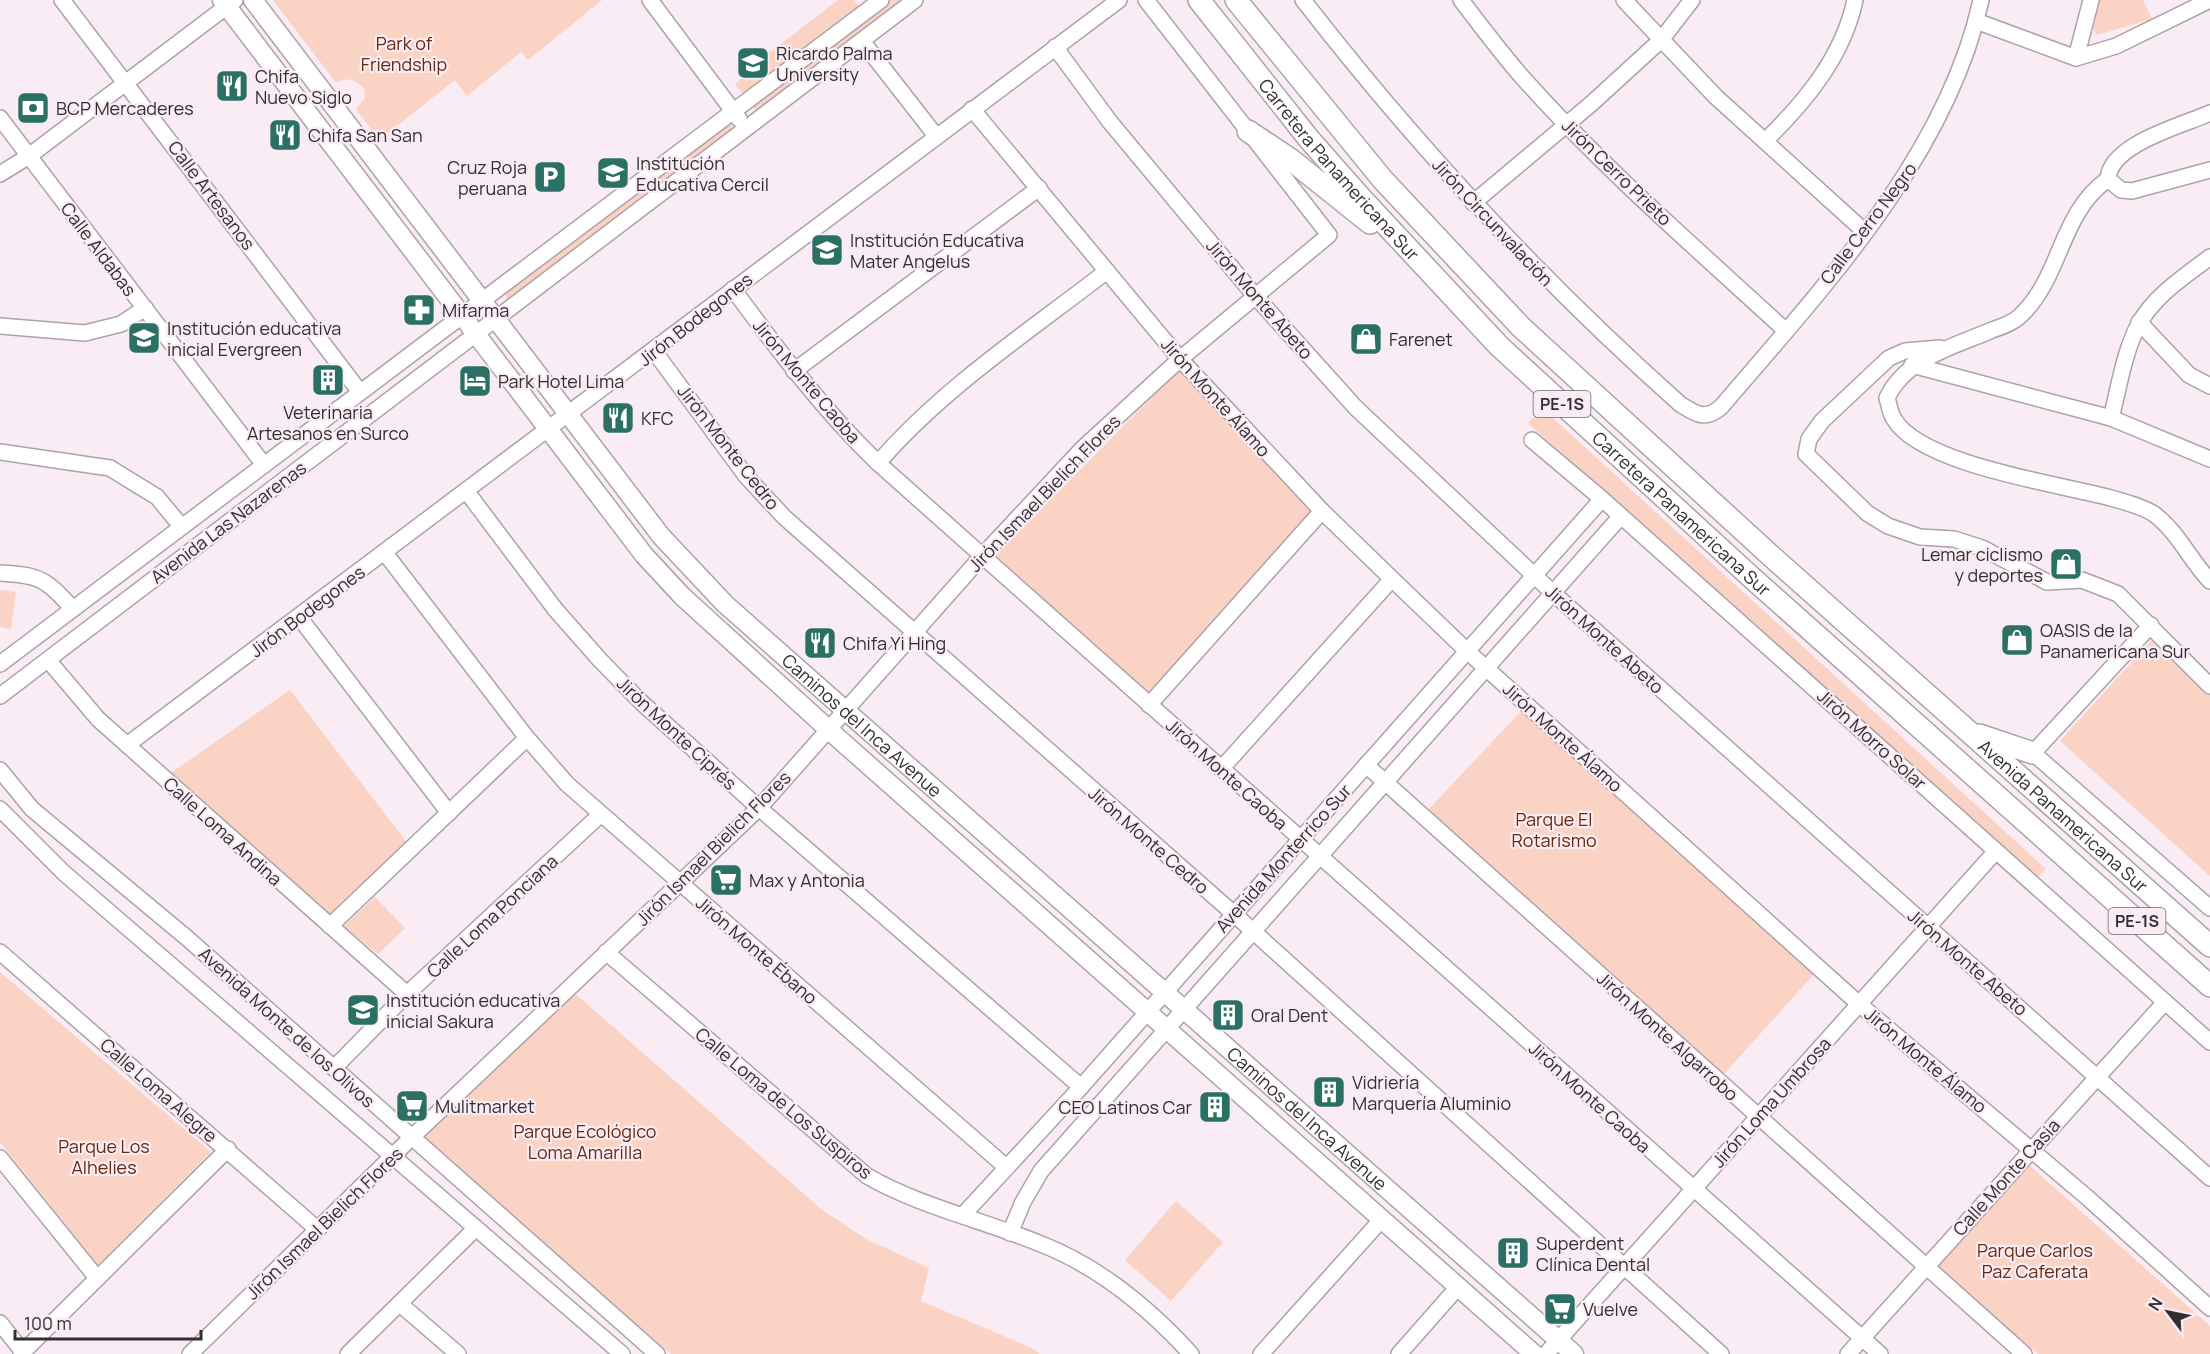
<svg xmlns="http://www.w3.org/2000/svg" width="2210" height="1354" viewBox="0 0 2210 1354" font-family="Manrope,sans-serif">
	<rect width="100%" height="100%" fill="#f9ecf4"/>
	<g fill="#fbd3c4">
		<path d="M273,0H602L528,60L521,52L467,96L455,80L379,140L356,109L365,98L364,88C355,79 346,77 336,83Z"/>
		<path d="M838,0H854L859,6L744,95L735,84L751,71L744,61L754,53L760,60Z"/>
		<path d="M890,0H903L756,111L751,105Z"/>
		<path d="M2097,0H2143L2152,19L2097,35L2093,29Z"/>
		<path d="M730,124L735,131L508,302L505,294Z"/>
		<path d="M1178,371L1314,512L1149,693L994,557Z"/>
		<path d="M1542,408L2046,869L2038,877L1528,423Z"/>
		<path d="M0,590L16,592L11,629L0,627Z"/>
		<path d="M2158,640L2210,692V876L2060,741L2151,641Z"/>
		<path d="M290,690L408,844L329,919L168,775Z"/>
		<path d="M1524,708L1815,973L1724,1074L1428,810Z"/>
		<path d="M375,897L405,928L378,954L344,926Z"/>
		<path d="M0,972L211,1152L98,1265L0,1142Z"/>
		<path d="M571,990L821,1209L866,1239L929,1268L921,1301L1032,1348L1040,1354H671L420,1136Z"/>
		<path d="M2029,1165L2210,1326V1354H2038L1938,1266Z"/>
		<path d="M1176,1201L1223,1242L1171,1301L1125,1260Z"/>
	</g>
	<g fill="none" stroke-linecap="round" stroke-linejoin="round">
		<defs>
			<g id="minor">
				<path d="M62,0L360,392"/>
				<path d="M650,0L739,119"/>
				<path d="M1303,0C1417,147 1542,281 1680,404C1696,414 1705,421 1721,407C1822,289 1947,156 1981,0"/>
				<path d="M1461,0C1481,26 1501,53 1523,78C1604,169 1697,249 1786,331"/>
				<path d="M1624,0L1716,97L1864,231"/>
				<path d="M1976,21L2076,58L2116,46L2210,0"/>
				<path d="M862,41L936,136"/>
				<path d="M1055,47L1110,122L1256,297L1356,408L1553,593L2210,1178"/>
				<path d="M2076,58L2091,0"/>
				<path d="M972,109L1180,359L1322,511L1392,579L1467,651L1859,1004L2089,1199L2210,1308"/>
				<path d="M0,118L264,465"/>
				<path d="M1765,141C1805,102 1843,57 1855,0"/>
				<path d="M0,174L29,156L235,0"/>
				<path d="M2108,179C2059,214 2062,277 2020,316C2013,323 2001,327 1992,330C1953,347 1906,358 1887,398C1889,404 1890,413 1894,419C1921,465 2060,484 2111,498C2124,502 2142,506 2154,514C2178,532 2190,560 2210,581"/>
				<path d="M2108,179C2110,144 2181,126 2210,113"/>
				<path d="M2108,179L2121,190L2132,191L2210,170"/>
				<path d="M1473,203L1591,104L1661,40L1692,0"/>
				<path d="M733,289C778,350 823,410 878,463L1880,1354"/>
				<path d="M2139,322L2189,375L2210,386"/>
				<path d="M0,326L85,333L121,324L145,308"/>
				<path d="M1940,348L1905,351L1889,358L1822,421L1809,439L1806,454L1867,513L1888,526L1920,537L1954,539L1982,548L2047,582L2082,580L2118,594L2210,686"/>
				<path d="M654,351L746,476L784,517L1234,914L1721,1354"/>
				<path d="M1912,365L2111,418L2210,459"/>
				<path d="M794,371L1039,188"/>
				<path d="M2111,418C2119,388 2124,351 2139,324C2154,296 2185,276 2210,257"/>
				<path d="M1532,440L1602,499L2210,1042"/>
				<path d="M0,452L110,468L157,497L181,526"/>
				<path d="M878,463C943,388 1028,332 1107,271"/>
				<path d="M467,492L555,609L599,659L641,702L759,808L1081,1087"/>
				<path d="M385,553L527,738L567,784L1006,1167"/>
				<path d="M0,573C40,575 46,579 73,609"/>
				<path d="M299,617L449,813"/>
				<path d="M2151,625L2033,753L2210,908"/>
				<path d="M48,660L98,719L407,994"/>
				<path d="M0,664L881,0"/>
				<path d="M0,696L915,0"/>
				<path d="M1149,705L1322,511"/>
				<path d="M127,745L1119,0"/>
				<path d="M1366,765L2024,1354"/>
				<path d="M1221,769L1392,579"/>
				<path d="M0,770L32,809L187,938L657,1354"/>
				<path d="M0,809L64,873L622,1354"/>
				<path d="M330,926L527,738"/>
				<path d="M0,952L317,1229"/>
				<path d="M606,952L867,1176C921,1207 983,1220 1041,1244C1100,1267 1149,1308 1191,1354"/>
				<path d="M334,1068L407,994L600,815"/>
				<path d="M0,1158L97,1278"/>
				<path d="M963,1215L1081,1087L1602,499"/>
				<path d="M1010,1233L1023,1202L1041,1171L1621,516"/>
				<path d="M400,1304L458,1354"/>
				<path d="M0,1323L23,1352"/>
				<path d="M21,1354L228,1149"/>
				<path d="M190,1354L411,1138L759,808L983,555L1082,449L1180,359L1329,235L1146,0"/>
				<path d="M348,1354L476,1228"/>
				<path d="M1261,1354L1382,1219"/>
				<path d="M1399,1354L1458,1287"/>
				<path d="M1546,1354L1996,851"/>
				<path d="M1848,1354L2165,1002"/>
			</g>
			<g id="major">
				<path d="M222,0L644,555L682,596L839,739L1534,1354"/>
				<path id="s1" d="M253,0L661,536L725,604L1574,1354"/>
			</g>
			<g id="highway">
				<path id="s2" d="M1199,0L1309,139L1361,198L1499,346L1751,577L2210,986"/>
				<path id="s3" d="M1236,0L1383,180L1521,327L1770,555L2210,946"/>
				<path d="M1248,131L1290,159L1370,223"/>
				<path d="M1979,735L2033,753"/>
			</g>
		</defs>
		<use href="#minor" stroke="#ada2a9" stroke-width="18"/>
		<use href="#major" stroke="#ada2a9" stroke-width="21"/>
		<use href="#highway" stroke="#ada2a9" stroke-width="24"/>
		<use href="#minor" stroke="#fff" stroke-width="15"/>
		<use href="#major" stroke="#fff" stroke-width="18"/>
		<use href="#highway" stroke="#fff" stroke-width="21"/>
	</g>
	<defs>
		<symbol id="university-square" viewBox="-11 -11 22 22"><rect x="-9" y="-9" width="18" height="18" rx="4" fill="#2b7064" stroke="#f9ecf4"/><path d="M0-5L7-2L0 1L-7-2ZM-4 1L0 2.5L4 1V4Q0 6-4 4Z" fill="#fff"/></symbol>
		<symbol id="restaurant-square" viewBox="-11 -11 22 22"><rect x="-9" y="-9" width="18" height="18" rx="4" fill="#2b7064" stroke="#f9ecf4"/><path d="M-5-6h1v4h1v-4h1v4h1v-4h1v5L-1.5 .5V6h-2V.5L-5-1ZM5-6V6H3V1.5H1.5Q1.5-4 5-6Z" fill="#fff"/></symbol>
		<symbol id="bank-square" viewBox="-11 -11 22 22"><rect x="-9" y="-9" width="18" height="18" rx="4" fill="#2b7064" stroke="#f9ecf4"/><path d="M-6-4H6V4H-6ZM0-2.3a2.3 2.3 0 1 0 0 4.6a2.3 2.3 0 1 0 0-4.6Z" fill="#fff"/></symbol>
		<symbol id="school-square" viewBox="-11 -11 22 22"><rect x="-9" y="-9" width="18" height="18" rx="4" fill="#2b7064" stroke="#f9ecf4"/><path d="M0-5L7-2L0 1L-7-2ZM-4 1L0 2.5L4 1V4Q0 6-4 4Z" fill="#fff"/></symbol>
		<symbol id="parking-square" viewBox="-11 -11 22 22"><rect x="-9" y="-9" width="18" height="18" rx="4" fill="#2b7064" stroke="#f9ecf4"/><path d="M-3.5-5.5H1a3.5 3.5 0 0 1 0 7H-1V5.5H-3.5ZM-1-3.4V-.6H.8a1.4 1.4 0 0 0 0-2.8Z" fill="#fff"/></symbol>
		<symbol id="pharmacy-square" viewBox="-11 -11 22 22"><rect x="-9" y="-9" width="18" height="18" rx="4" fill="#2b7064" stroke="#f9ecf4"/><path d="M-2-6h4v4h4v4h-4v4h-4v-4h-4v-4h4Z" fill="#fff"/></symbol>
		<symbol id="shop-square" viewBox="-11 -11 22 22"><rect x="-9" y="-9" width="18" height="18" rx="4" fill="#2b7064" stroke="#f9ecf4"/><path d="M-5-2.5h2.3a2.7 3.5 0 0 1 5.4 0H5L5.5 6h-11ZM-1.5-2.5h3a1.5 2.3 0 0 0-3 0Z" fill="#fff"/></symbol>
		<symbol id="building-square" viewBox="-11 -11 22 22"><rect x="-9" y="-9" width="18" height="18" rx="4" fill="#2b7064" stroke="#f9ecf4"/><path d="M-4-6H4V6H1V3H-1V6H-4ZM-2.5-4.3h1.7v1.8h-1.7ZM.8-4.3h1.7v1.8H.8ZM-2.5-1h1.7V.8h-1.7ZM.8-1h1.7V.8H.8Z" fill="#fff"/></symbol>
		<symbol id="hotel-square" viewBox="-11 -11 22 22"><rect x="-9" y="-9" width="18" height="18" rx="4" fill="#2b7064" stroke="#f9ecf4"/><path d="M-6-4.5h1.5V1H6V5H4.5V3h-9V5H-6ZM-4 0a1.8 1.8 0 1 1 3.6 0ZM.5 0V-2.5h3Q6-2.5 6 0Z" fill="#fff"/></symbol>
		<symbol id="supermarket-square" viewBox="-11 -11 22 22"><rect x="-9" y="-9" width="18" height="18" rx="4" fill="#2b7064" stroke="#f9ecf4"/><path d="M-6-5.5h2.5l.6 2H6L4.5 2H-2.5L-4.4-4H-6ZM-1.5 3.2a1.3 1.3 0 1 0 .1 0ZM3 3.2a1.3 1.3 0 1 0 .1 0Z" fill="#fff"/></symbol>
	</defs>
	<g fill-rule="evenodd">
		<use href="#university-square" x="734" y="44" width="38" height="38"/>
		<use href="#restaurant-square" x="213" y="67" width="38" height="38"/>
		<use href="#bank-square" x="14" y="89" width="38" height="38"/>
		<use href="#restaurant-square" x="266" y="116" width="38" height="38"/>
		<use href="#school-square" x="594" y="154" width="38" height="38"/>
		<use href="#parking-square" x="531" y="158" width="38" height="38"/>
		<use href="#school-square" x="808" y="231" width="38" height="38"/>
		<use href="#pharmacy-square" x="400" y="291" width="38" height="38"/>
		<use href="#school-square" x="125" y="319" width="38" height="38"/>
		<use href="#shop-square" x="1347" y="320" width="38" height="38"/>
		<use href="#building-square" x="309" y="361" width="38" height="38"/>
		<use href="#hotel-square" x="456" y="362" width="38" height="38"/>
		<use href="#restaurant-square" x="599" y="399" width="38" height="38"/>
		<use href="#shop-square" x="2047" y="545" width="38" height="38"/>
		<use href="#shop-square" x="1998" y="621" width="38" height="38"/>
		<use href="#restaurant-square" x="801" y="624" width="38" height="38"/>
		<use href="#supermarket-square" x="707" y="861" width="38" height="38"/>
		<use href="#school-square" x="344" y="991" width="38" height="38"/>
		<use href="#building-square" x="1209" y="996" width="38" height="38"/>
		<use href="#building-square" x="1310" y="1073" width="38" height="38"/>
		<use href="#supermarket-square" x="393" y="1087" width="38" height="38"/>
		<use href="#building-square" x="1196" y="1088" width="38" height="38"/>
		<use href="#building-square" x="1494" y="1234" width="38" height="38"/>
		<use href="#supermarket-square" x="1541" y="1290" width="38" height="38"/>
	</g>
	<g text-anchor="middle" dominant-baseline="central" stroke-width="4.5" stroke-linejoin="round" paint-order="stroke">
		<g fill="#f9ecf4" stroke="#6e676c" stroke-width="1.5">
			<rect x="1533.5" y="391" width="57" height="26" rx="4.5"/>
			<rect x="2108.5" y="908" width="57" height="26" rx="4.5"/>
		</g>
		<g font-size="16" font-weight="bold" fill="#322e31">
			<text x="1562" y="404">PE-1S</text>
			<text x="2137" y="921">PE-1S</text>
		</g>
		<g font-size="18" fill="#68290d" stroke="#f9ecf4">
			<text x="404" y="43">Park of<tspan x="404" dy="21">Friendship</tspan></text>
			<text x="1554" y="819">Parque El<tspan x="1554" dy="21">Rotarismo</tspan></text>
			<text x="585" y="1131">Parque Ecológico<tspan x="585" dy="21">Loma Amarilla</tspan></text>
			<text x="104" y="1146">Parque Los<tspan x="104" dy="21">Alhelies</tspan></text>
			<text x="2035" y="1250">Parque Carlos<tspan x="2035" dy="21">Paz Caferata</tspan></text>
		</g>
		<g font-size="18" fill="#322e31" stroke="#f9ecf4" text-anchor="start">
			<text x="776" y="53">Ricardo Palma<tspan x="776" dy="21">University</tspan></text>
			<text x="255" y="76">Chifa<tspan x="255" dy="21">Nuevo Siglo</tspan></text>
			<text x="56" y="108">BCP Mercaderes</text>
			<text x="308" y="135">Chifa San San</text>
			<text x="636" y="163">Institución<tspan x="636" dy="21">Educativa Cercil</tspan></text>
			<text x="527" y="167" text-anchor="end">Cruz Roja<tspan x="527" dy="21">peruana</tspan></text>
			<text x="850" y="240">Institución Educativa<tspan x="850" dy="21">Mater Angelus</tspan></text>
			<text x="442" y="310">Mifarma</text>
			<text x="167" y="328">Institución educativa<tspan x="167" dy="21">inicial Evergreen</tspan></text>
			<text x="1389" y="339">Farenet</text>
			<text x="498" y="381">Park Hotel Lima</text>
			<text x="328" y="412" text-anchor="middle">Veterinaria<tspan x="328" dy="21">Artesanos en Surco</tspan></text>
			<text x="641" y="418">KFC</text>
			<text x="2043" y="554" text-anchor="end">Lemar ciclismo<tspan x="2043" dy="21">y deportes</tspan></text>
			<text x="2040" y="630">OASIS de la<tspan x="2040" dy="21">Panamericana Sur</tspan></text>
			<text x="843" y="643">Chifa Yi Hing</text>
			<text x="749" y="880">Max y Antonia</text>
			<text x="386" y="1000">Institución educativa<tspan x="386" dy="21">inicial Sakura</tspan></text>
			<text x="1251" y="1015">Oral Dent</text>
			<text x="1352" y="1082">Vidriería<tspan x="1352" dy="21">Marquería Aluminio</tspan></text>
			<text x="435" y="1106">Mulitmarket</text>
			<text x="1192" y="1107" text-anchor="end">CEO Latinos Car</text>
			<text x="1536" y="1243">Superdent<tspan x="1536" dy="21">Clínica Dental</tspan></text>
			<text x="1583" y="1309">Vuelve</text>
		</g>
		<g font-size="18" fill="#322e31" stroke="#f9ecf4">
			<text stroke="none"><textPath href="#s2" startOffset="220">Carretera Panamericana Sur</textPath></text>
			<text transform="translate(1617 172) rotate(44)">Jirón Cerro Prieto</text>
			<text transform="translate(212 195) rotate(53)">Calle Artesanos</text>
			<text transform="translate(1493 222) rotate(47)">Jirón Circunvalación</text>
			<text transform="translate(1868 223) rotate(-53)">Calle Cerro Negro</text>
			<text transform="translate(99 249) rotate(53)">Calle Aldabas</text>
			<text transform="translate(1260 299) rotate(49)">Jirón Monte Abeto</text>
			<text transform="translate(695 319) rotate(-38)">Jirón Bodegones</text>
			<text transform="translate(807 381) rotate(50)">Jirón Monte Caoba</text>
			<text transform="translate(1216 397) rotate(48)">Jirón Monte Álamo</text>
			<text transform="translate(729 447) rotate(52)">Jirón Monte Cedro</text>
			<text transform="translate(1044 493) rotate(-46)">Jirón Ismael Bielich Flores</text>
			<text stroke="none"><textPath href="#s2" startOffset="706">Carretera Panamericana Sur</textPath></text>
			<text transform="translate(228 522) rotate(-37)">Avenida Las Nazarenas</text>
			<text transform="translate(307 611) rotate(-37)">Jirón Bodegones</text>
			<text transform="translate(1605 639) rotate(42)">Jirón Monte Abeto</text>
			<text stroke="none"><textPath href="#s1" startOffset="950">Caminos del Inca Avenue</textPath></text>
			<text transform="translate(677 733) rotate(43)">Jirón Monte Ciprés</text>
			<text transform="translate(1563 737) rotate(42)">Jirón Monte Álamo</text>
			<text transform="translate(1872 739) rotate(42)">Jirón Morro Solar</text>
			<text transform="translate(1227 774) rotate(42)">Jirón Monte Caoba</text>
			<text stroke="none"><textPath href="#s3" startOffset="1164">Avenida Panamericana Sur</textPath></text>
			<text transform="translate(223 831) rotate(42)">Calle Loma Andina</text>
			<text transform="translate(1149 840) rotate(41)">Jirón Monte Cedro</text>
			<text transform="translate(713 848) rotate(-45)">Jirón Ismael Bielich Flores</text>
			<text transform="translate(1283 858) rotate(-48)">Avenida Monterrico Sur</text>
			<text transform="translate(492 916) rotate(-43)">Calle Loma Ponciana</text>
			<text transform="translate(757 950) rotate(41)">Jirón Monte Ébano</text>
			<text transform="translate(1968 962) rotate(41)">Jirón Monte Abeto</text>
			<text transform="translate(287 1027) rotate(42)">Avenida Monte de los Olivos</text>
			<text transform="translate(1668 1036) rotate(42)">Jirón Monte Algarrobo</text>
			<text transform="translate(1926 1060) rotate(40)">Jirón Monte Álamo</text>
			<text transform="translate(159 1090) rotate(41)">Calle Loma Alegre</text>
			<text transform="translate(1590 1097) rotate(42)">Jirón Monte Caoba</text>
			<text transform="translate(1771 1102) rotate(-48)">Jirón Loma Umbrosa</text>
			<text transform="translate(784 1103) rotate(40)">Calle Loma de Los Suspiros</text>
			<text stroke="none"><textPath href="#s1" startOffset="1544">Caminos del Inca Avenue</textPath></text>
			<text transform="translate(2006 1177) rotate(-48)">Calle Monte Casia</text>
			<text transform="translate(324 1223) rotate(-44)">Jirón Ismael Bielich Flores</text>
		</g>
	</g>
	<g transform="translate(2168 1312) rotate(302)" stroke="#f9ecf4" stroke-width="4.5" paint-order="stroke">
	<path d="M0-4.5L10 22L0 15L-10 22Z" fill="#322e31"/>
	<text y="-9" font-size="16" font-weight="bold" text-anchor="middle" fill="#322e31">N</text>
	</g>
	<path d="M15 1330v9h186v-9" fill="none" stroke="#322e31" stroke-width="3"/>
	<text x="24" y="1330" font-size="18" fill="#322e31" stroke="#f9ecf4" stroke-width="4.5" paint-order="stroke">100 m</text>
</svg>
